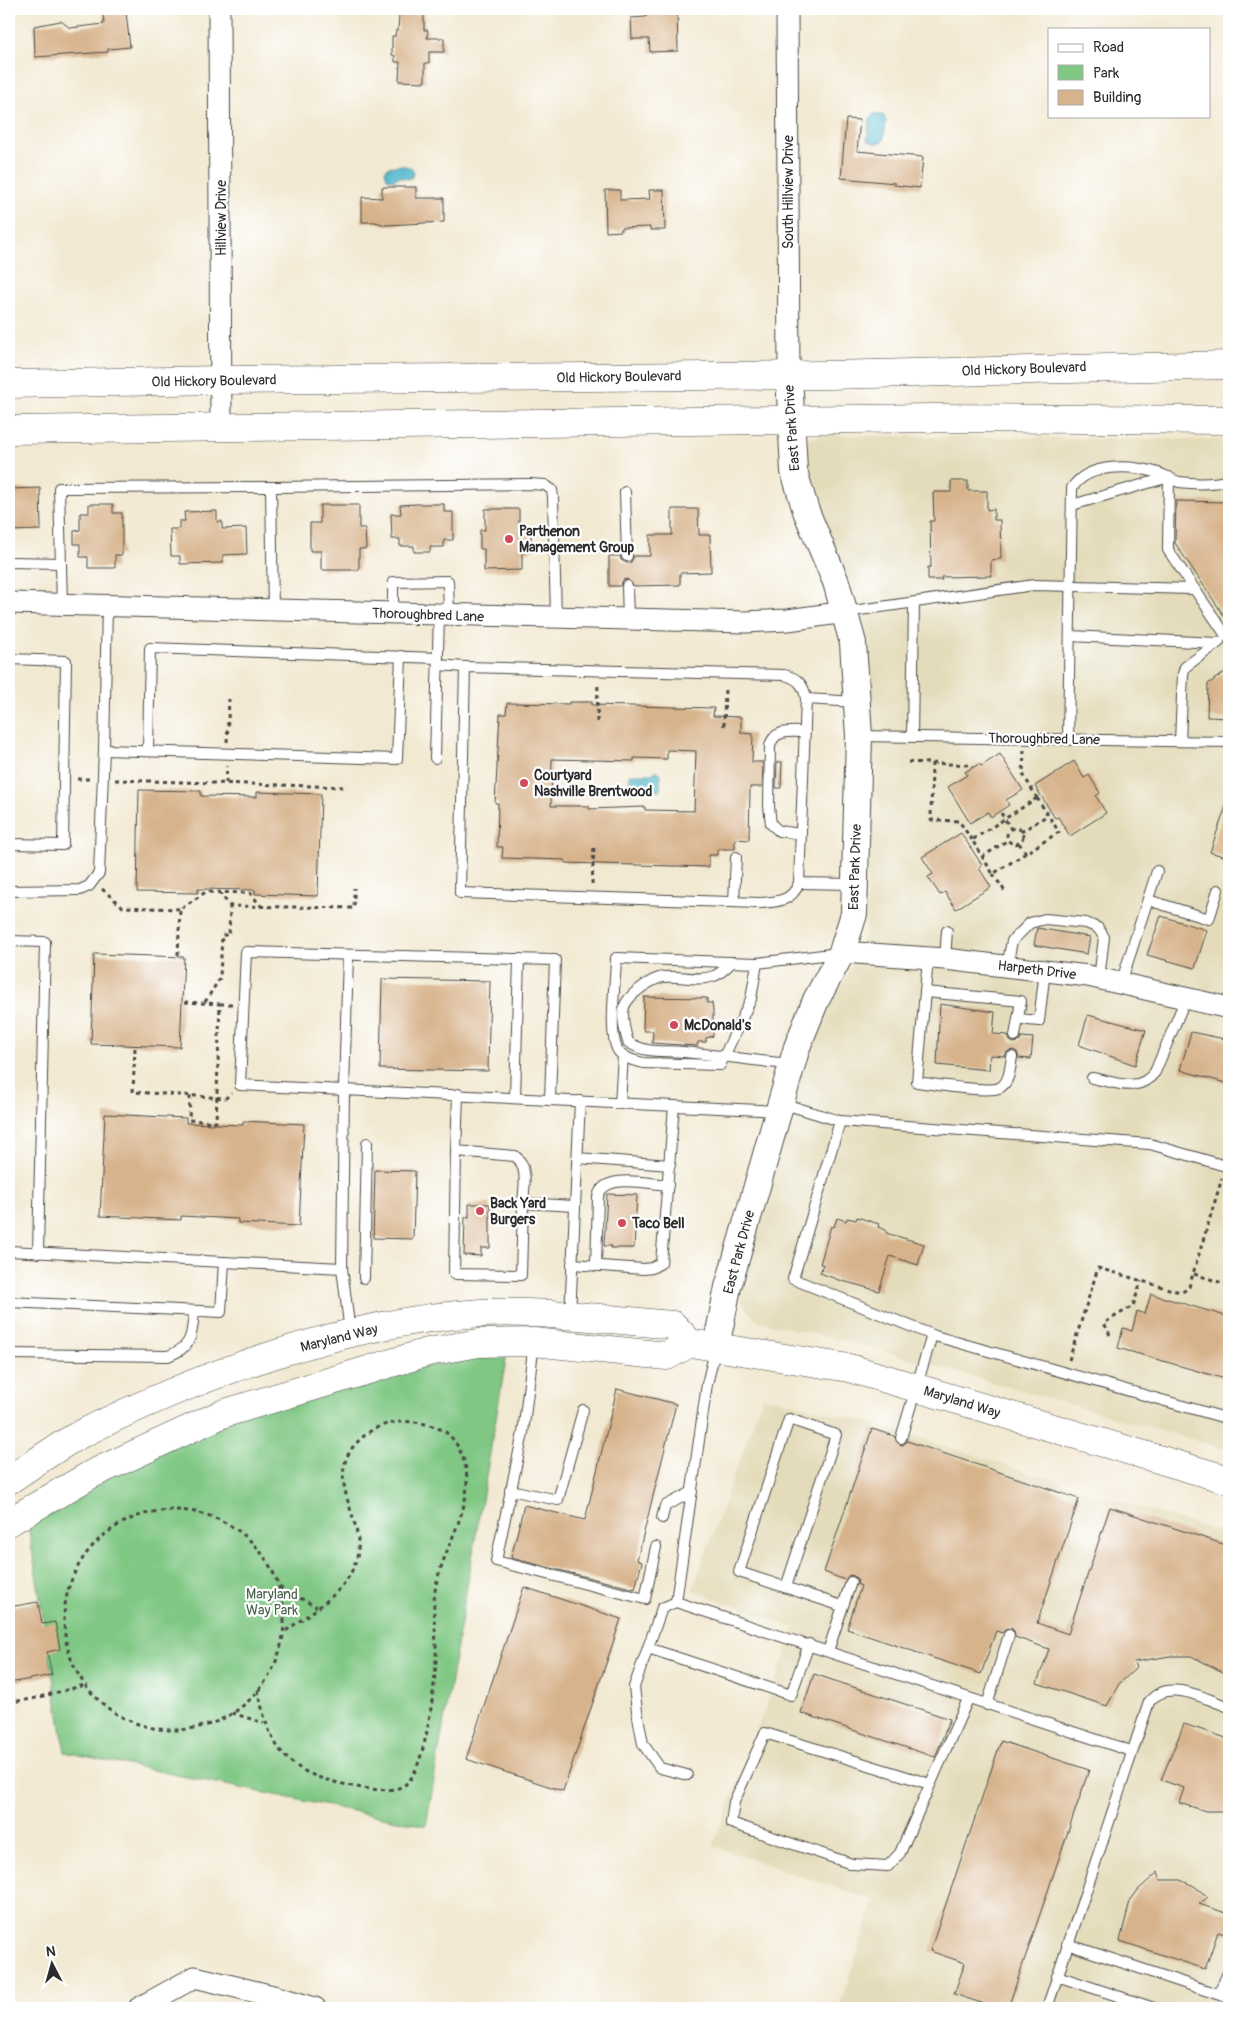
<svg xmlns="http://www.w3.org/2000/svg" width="1238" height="2017" viewBox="0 0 1238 2017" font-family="Pangolin,sans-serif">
	<rect width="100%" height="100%" fill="#fff"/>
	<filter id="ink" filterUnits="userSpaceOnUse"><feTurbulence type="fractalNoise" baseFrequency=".02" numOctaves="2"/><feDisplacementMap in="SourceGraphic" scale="10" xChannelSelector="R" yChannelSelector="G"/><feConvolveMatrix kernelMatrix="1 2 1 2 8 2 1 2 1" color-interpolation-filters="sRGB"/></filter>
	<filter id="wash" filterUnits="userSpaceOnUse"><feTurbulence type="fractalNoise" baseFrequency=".0096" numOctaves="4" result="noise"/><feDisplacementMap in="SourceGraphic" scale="20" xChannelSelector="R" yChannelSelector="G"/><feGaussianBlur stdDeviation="1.12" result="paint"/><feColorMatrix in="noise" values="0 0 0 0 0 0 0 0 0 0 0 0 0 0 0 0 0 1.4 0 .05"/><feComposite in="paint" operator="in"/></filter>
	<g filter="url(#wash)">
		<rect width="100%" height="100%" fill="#f2e9d2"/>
		<g fill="#e4dbba">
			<path d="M823,435L1229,440V1450L862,1345L759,1321L748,1312L741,1300L738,1291L788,1101L822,1018L845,980L866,929L871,713L857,610L843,559L823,516L811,482L807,448L809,438Z"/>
			<path d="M763,1396L871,1423L1229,1535V2008H839L874,1901L713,1846L795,1628L692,1590Z"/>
		</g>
		<path fill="#7fc783" stroke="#557957" d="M507,1354L426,1826L65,1752L28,1525L164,1441L327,1382Z"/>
		<g fill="#4cb5cb" stroke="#3c707b">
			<path d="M875,113L884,116L886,121L884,140L876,144L867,140L870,118Z"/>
			<path d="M401,165L412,168L414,173L412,177L408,179L400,177L392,180L387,178L385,171L388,167Z"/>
			<path d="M657,770L661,774L660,790L637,789L634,793L630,791L629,774H652Z"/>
		</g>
		<g id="blocks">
			<g fill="#d7b38b" fill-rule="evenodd">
				<path d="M646,9H677L678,51L650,52L649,39H632L631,18L646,17Z"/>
				<path d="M126,12L130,47L108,49V52L35,57L34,26L61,21L70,28L104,24L103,14Z"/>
				<path d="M399,14H424V30H428L427,38H444V52H429V63H425V82L399,81L400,62H395V56L392,55V36H395L396,30H398Z"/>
				<path d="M846,119L860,120L857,151L923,157L920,188L894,185L895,183L841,178Z"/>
				<path d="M382,187H416V198H444V222L386,225L375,222H362V197L382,198Z"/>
				<path d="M605,190H620V200L650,199L649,190H664L665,230H650V227L621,228V231L606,232Z"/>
				<path d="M951,481H968V491H987V510L994,509V520H1000L1001,559L991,560V576L941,577L942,580H928V567H931L930,521H934L933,492H951Z"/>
				<path d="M40,488L41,530L9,531V489Z"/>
				<path d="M1176,501L1225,502L1229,508V623L1175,543Z"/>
				<path d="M89,504H113V513H122V555H115V568H88V557H80V544H74V531L80,530V513H89Z"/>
				<path d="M416,504H444V512H453V540H444V547H430V552H414V546H400V539H392L391,514H401L400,505Z"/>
				<path d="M320,505H359V528H365L366,549H359V570H321V551H310V523H320Z"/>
				<path d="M485,509H519V526H531V552H522V570L484,571V549H480V530H485Z"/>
				<path d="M672,509H698L699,535H710L711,572L680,573V585L634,586L627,579L623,580L620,586H609V556H620L621,560L627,563L631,562L634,556H650V535H672Z"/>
				<path d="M217,511V522L222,521V529L246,528L247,554L223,555V563L180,564V556H171L170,529H179V521H185L184,512Z"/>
				<path d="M1229,669V718L1207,717L1208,684Z"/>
				<path d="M569,702H592V705L714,708L713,716L741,717V733L753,734L752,762H763L762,787H750L749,840L735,839V849H717V855H709V867L565,863V860L502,858L503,847H497L498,803H495L500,714H506L507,703L569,704ZM667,750L696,751L694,811L645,810V807L589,809V806H551L552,759L634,761V758L667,759Z"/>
				<path d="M1000,754L1023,790L1006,800L1009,805L991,817L988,812L970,823L948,787L967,775L965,772L979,764L981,766Z"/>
				<path d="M1074,761L1084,778L1089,775L1100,793L1096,796L1106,813L1070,836L1058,817L1055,818L1035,786Z"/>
				<path d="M777,762H782L781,788H776Z"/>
				<path d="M139,790L201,791V796L257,797V792L321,794L318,896L255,894V890L198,889V893L137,892Z"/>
				<path d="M1227,803H1229V858L1210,852Z"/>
				<path d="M961,833L982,865L979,868L991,887L956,909L945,892L940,895L928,877L933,874L922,857Z"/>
				<path d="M1161,916L1207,930L1195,968L1147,955Z"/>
				<path d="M1037,928L1090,937L1087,954L1034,945Z"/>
				<path d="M94,954L184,957L180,1047L91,1044Z"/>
				<path d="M382,979L490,981L488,1071L380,1069Z"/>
				<path d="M644,997L707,998V1003H712L713,1010V1036L706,1038V1042H698L697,1046L652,1043L653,1031H644L643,1028Z"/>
				<path d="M940,1004L995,1012L993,1034L1008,1035L1010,1041L1014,1043L1020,1041L1022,1037L1033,1038L1031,1059L1019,1058L1017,1052L1013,1050L1007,1052L1005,1056L990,1055L989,1070L937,1065Z"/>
				<path d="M1088,1015L1146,1030L1135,1065L1079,1045Z"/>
				<path d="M1191,1032L1229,1040V1084L1180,1070Z"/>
				<path d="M105,1114L186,1118V1123L243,1125V1121L304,1124L299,1226L238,1223V1219L181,1216V1220L100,1216Z"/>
				<path d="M375,1170L415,1171L413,1239L373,1238Z"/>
				<path d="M607,1194L637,1195L634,1248H611L612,1246H604Z"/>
				<path d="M469,1204H490V1248H481V1256L464,1255L465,1217H469Z"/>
				<path d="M857,1217L879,1224L878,1227L886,1230V1233L924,1244L918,1265L890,1256L879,1291L839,1280L820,1273L823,1264H820L831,1226L834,1227L837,1218L846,1221L847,1218L856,1220Z"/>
				<path d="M1151,1294L1229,1317V1380L1118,1348L1123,1328L1132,1331L1137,1311L1145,1314Z"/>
				<path d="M617,1389L676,1404L637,1560L642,1562L635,1589L511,1558L524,1505L585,1520Z"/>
				<path d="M872,1429L894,1436L899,1444L903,1445L907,1441L1079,1499L1037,1623L1068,1634L1110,1507L1229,1546V1675L1191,1656H1170L1134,1662L1136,1668L1119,1684L1107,1706L1037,1683L1049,1649L1015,1637L1014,1631L1011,1628L1005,1630L1002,1633L996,1631L981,1674L847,1629L861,1586L857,1584L858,1580L854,1576L849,1575L845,1580L824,1572Z"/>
				<path d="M524,1587L621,1619L563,1791L466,1759Z"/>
				<path d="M38,1602L42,1624L55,1622L60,1649L47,1652L52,1675L9,1683V1607Z"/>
				<path d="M814,1674L950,1719L935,1757L801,1713Z"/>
				<path d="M1184,1724L1229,1739V1811H1206L1179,1803L1184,1788L1161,1780Z"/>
				<path d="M1001,1741L1089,1770L1008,2008H997L954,1994L965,1963L930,1951Z"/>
				<path d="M1158,1872L1160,1880H1180L1194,1886L1208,1897L1199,1904L1229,1914V1935L1218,1932L1205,1969L1120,1941L1130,1901L1138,1890Z"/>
			</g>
		</g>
	</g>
	<g filter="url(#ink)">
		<use href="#blocks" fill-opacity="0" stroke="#494844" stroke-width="1"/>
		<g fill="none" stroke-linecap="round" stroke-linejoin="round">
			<defs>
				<g id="service">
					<path d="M625,492L627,556"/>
					<path d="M1072,505L1169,477L1168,550L1227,637"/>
					<path d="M9,562L61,563"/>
					<path d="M627,586L628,620"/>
					<path d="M62,605L59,488L271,487"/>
					<path d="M273,610L271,487L530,484L545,485L552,490L553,497L556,618"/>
					<path d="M846,612L1034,585L1193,589"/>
					<path d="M393,614V582L448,581L449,615"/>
					<path d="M1070,636L1217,643"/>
					<path d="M9,659L66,661L63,845L9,844"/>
					<path d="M438,665L465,667"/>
					<path d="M806,699L799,883C792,901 778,902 760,903L460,893L465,667L784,675C798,678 804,685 806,699L857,702"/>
					<path d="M860,736L1229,742"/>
					<path d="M912,736L914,604"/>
					<path d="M1068,740L1072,488C1089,462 1132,465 1158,473C1165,475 1172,480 1179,482C1195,484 1214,484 1229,480"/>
					<path d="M1180,741L1183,674L1185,667L1219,642"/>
					<path d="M104,750L397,759L401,656"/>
					<path d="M148,751L150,648L438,658"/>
					<path d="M435,758L439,615"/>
					<path d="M801,834L779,831L771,824L769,806L770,746C774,729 790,732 805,732"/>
					<path d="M799,883L853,884"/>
					<path d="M9,891L80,890L89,886L99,873L104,750L107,606"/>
					<path d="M1148,900L1209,919L1218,890"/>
					<path d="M734,902L736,857"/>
					<path d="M9,941L45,942L38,1253"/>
					<path d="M348,955L344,1090L240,1085L246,952L555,960L550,1099"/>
					<path d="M945,959L947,931"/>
					<path d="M732,962C727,967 720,974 714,976C698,982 680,975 663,977C651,979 628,995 624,1007C621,1018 625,1032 628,1042C646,1054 662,1050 683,1052C719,1055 755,1061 790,1064"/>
					<path d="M757,963L751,999L720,1065L644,1063C635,1061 626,1059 619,1052C607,1037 616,979 616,958L757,963L839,953"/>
					<path d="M1007,966L1012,941L1030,923L1045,919L1086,923L1098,928L1104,937L1099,979"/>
					<path d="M1121,983L1157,871"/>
					<path d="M925,992L928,958"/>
					<path d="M1018,1019L1039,1021L1045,970"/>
					<path d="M1012,1057C1010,1067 1010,1083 999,1088C987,1093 933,1084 917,1082L925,992L1021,1001L1015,1036"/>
					<path d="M1092,1078C1116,1082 1138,1094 1155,1072L1186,998"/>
					<path d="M515,1097L519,959"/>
					<path d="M781,1103L840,1121L1150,1144L1229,1167"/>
					<path d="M620,1104L623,1055"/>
					<path d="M840,1121L793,1279L935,1336L1229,1419"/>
					<path d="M456,1151L458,1094"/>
					<path d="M577,1158L670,1165"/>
					<path d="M523,1203L521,1275L454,1274L456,1151L515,1156C529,1166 524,1189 523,1203L574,1206"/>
					<path d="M9,1251L342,1268"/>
					<path d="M572,1264L644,1269L652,1268L661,1263L674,1106"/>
					<path d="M596,1266L598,1197C603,1172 649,1184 668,1185"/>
					<path d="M364,1278L367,1143"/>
					<path d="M9,1302L221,1312L224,1262"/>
					<path d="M570,1315L580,1101"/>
					<path d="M350,1332L342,1268L344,1090L778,1111"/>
					<path d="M534,1342L523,1433L496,1561L645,1599L656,1547"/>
					<path d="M716,1347L707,1384L676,1602L1131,1751"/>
					<path d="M9,1354L168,1356C193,1347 192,1334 194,1311"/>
					<path d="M901,1438L932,1335"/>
					<path d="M510,1490L558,1500L583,1410"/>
					<path d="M662,1518L665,1506L692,1492"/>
					<path d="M786,1587L836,1435L789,1419L739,1572L842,1606"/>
					<path d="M676,1602L662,1608L634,1687L637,1711L643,1744L660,1768L687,1775"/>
					<path d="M648,1648L791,1695L809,1644"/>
					<path d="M828,1651L851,1582"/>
					<path d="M987,1705L1009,1635"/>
					<path d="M930,1784L765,1733L734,1802L731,1823L852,1864L888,1866L900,1853L968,1699"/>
					<path d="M1067,1944L1229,1998"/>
					<path d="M1057,1976L1154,2008"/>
					<path d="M1218,1994L1229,1971"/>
					<path d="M1047,2008L1149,1702C1168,1677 1205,1699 1229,1707"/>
				</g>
				<g id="minor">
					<path d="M219,9L221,427"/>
					<path d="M787,9L789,375"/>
					<path d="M9,603L746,622L788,620L846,612"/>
					<path d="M842,952L945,959L1088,976L1229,1008"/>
					<path d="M139,2008L195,1977L277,1997L315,2008"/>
				</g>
				<path id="tertiary" d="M716,1347L728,1287L797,1047L816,1000L842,952L854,914L859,736L853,643L836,582L806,511L794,471L789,375"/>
				<g id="secondary">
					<path d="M9,1480C32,1465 55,1448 79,1435C199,1375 346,1321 481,1313C545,1310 610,1320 673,1325L690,1343"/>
					<path d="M9,1522L92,1474L222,1414L428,1352L479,1343L534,1342L667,1356L690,1343L849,1368L1229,1480"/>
				</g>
				<g id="primary">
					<path d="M9,384L221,380L830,375L1229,365"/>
					<path d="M9,430L932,418L1229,420"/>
				</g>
			</defs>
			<use href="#service" stroke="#494844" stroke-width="12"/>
			<use href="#minor" stroke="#494844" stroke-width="23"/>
			<use href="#tertiary" stroke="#494844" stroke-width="28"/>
			<use href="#secondary" stroke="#494844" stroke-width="29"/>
			<use href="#primary" stroke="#494844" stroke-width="29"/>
			<g stroke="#494844" stroke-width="3" stroke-dasharray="4 4" stroke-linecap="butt">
				<path d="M597,722L598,682"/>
				<path d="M724,726L725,686"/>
				<path d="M227,742L229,699"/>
				<path d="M1024,750L1023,774L1037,798"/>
				<path d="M908,762L970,765L972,767"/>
				<path d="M932,763L931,820L959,821L972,840"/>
				<path d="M77,779H91"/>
				<path d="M115,780L347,787"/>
				<path d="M226,783L227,766"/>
				<path d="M1037,798L1059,832L993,874L972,840Z"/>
				<path d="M1001,813L1011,829"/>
				<circle cx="1015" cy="836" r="8"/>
				<path d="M1021,832L1048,815"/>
				<path d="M1019,843L1026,853"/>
				<path d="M982,857L1008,840"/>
				<path d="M993,874L1006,893"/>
				<path d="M592,884L594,845"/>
				<path d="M102,889L123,907L180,909"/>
				<path d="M219,892L230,906L354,908V888"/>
				<path d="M178,955L180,909L206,892L250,893L261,906"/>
				<path d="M185,1002L220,1004L216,1122L189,1120L190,1095"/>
				<path d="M205,1002L220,978L222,935H229L230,906"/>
				<path d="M220,1004H232"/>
				<path d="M135,1048L133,1092L226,1098L231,1093"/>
				<path d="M1194,1274L1229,1285"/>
				<path d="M1110,1335L1104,1323L1133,1306L1141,1281"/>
				<path d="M1069,1360L1098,1268L1176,1291H1184L1189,1287L1222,1178"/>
				<circle cx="174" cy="1620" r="110"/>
				<path d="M279,1587L317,1607"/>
				<path d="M258,1690C267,1736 279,1766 327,1780C346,1785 391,1797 406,1784C426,1768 435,1685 436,1659C437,1639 433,1620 434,1600C437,1549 483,1504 461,1453C456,1442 450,1433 438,1428C418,1420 395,1419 376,1428C366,1433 359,1440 352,1448C326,1486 368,1522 356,1561C345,1595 310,1612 283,1633"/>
				<path d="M9,1702L32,1699L85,1685"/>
				<path d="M232,1713L264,1723"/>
			</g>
			<use href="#service" stroke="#fff" stroke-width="10"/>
			<use href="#minor" stroke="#fff" stroke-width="21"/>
			<use href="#tertiary" stroke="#fff" stroke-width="26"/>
			<use href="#secondary" stroke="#fff" stroke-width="28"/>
			<use href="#primary" stroke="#fff" stroke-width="28"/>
		</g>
	</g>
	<g fill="#d1495b" stroke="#fff" stroke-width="2">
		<circle cx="509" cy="539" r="5"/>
		<circle cx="524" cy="783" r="5"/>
		<circle cx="674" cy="1025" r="5"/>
		<circle cx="480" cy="1211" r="5"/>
		<circle cx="622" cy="1223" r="5"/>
	</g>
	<g text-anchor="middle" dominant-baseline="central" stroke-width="4.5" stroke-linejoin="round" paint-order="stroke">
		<g font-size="14" fill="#2b2b2b" stroke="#fff">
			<text transform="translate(788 192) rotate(-90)">South Hillview Drive</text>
			<text transform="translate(221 218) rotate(-90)">Hillview Drive</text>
			<text transform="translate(1024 369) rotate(-2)">Old Hickory Boulevard</text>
			<text transform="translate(619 377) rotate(-1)">Old Hickory Boulevard</text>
			<text transform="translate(214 381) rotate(-1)">Old Hickory Boulevard</text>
			<text transform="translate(792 428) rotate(-94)">East Park Drive</text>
			<text transform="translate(428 615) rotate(2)">Thoroughbred Lane</text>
			<text transform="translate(1044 739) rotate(1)">Thoroughbred Lane</text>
			<text transform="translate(855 867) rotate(-88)">East Park Drive</text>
			<text transform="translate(1037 970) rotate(7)">Harpeth Drive</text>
			<text transform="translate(739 1252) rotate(-75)">East Park Drive</text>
			<text transform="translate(339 1338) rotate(-14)">Maryland Way</text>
			<text transform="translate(962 1402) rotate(17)">Maryland Way</text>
		</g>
		<g font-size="14" font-weight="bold" fill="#2b2b2b" stroke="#fff" text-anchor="start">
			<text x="519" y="531">Parthenon<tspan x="519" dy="16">Management Group</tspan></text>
			<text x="534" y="775">Courtyard<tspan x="534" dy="16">Nashville Brentwood</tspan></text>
			<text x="684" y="1025">McDonald's</text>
			<text x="490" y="1203">Back Yard<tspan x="490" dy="16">Burgers</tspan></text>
			<text x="632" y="1223">Taco Bell</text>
		</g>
		<g font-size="14" fill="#48624a" stroke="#fff">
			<text x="272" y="1594">Maryland<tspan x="272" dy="16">Way Park</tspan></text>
		</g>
	</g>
	<rect width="1238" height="2017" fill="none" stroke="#fff" stroke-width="30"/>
	<rect x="1048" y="28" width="162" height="90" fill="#ffffff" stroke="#aaaaaa"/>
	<rect x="1058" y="44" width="25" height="8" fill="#ffffff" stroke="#aaaaaa"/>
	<text x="1093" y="52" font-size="15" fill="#2b2b2b">Road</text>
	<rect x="1058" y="65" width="25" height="15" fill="#7fc783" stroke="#aaaaaa"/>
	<text x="1093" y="78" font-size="15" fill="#2b2b2b">Park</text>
	<rect x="1058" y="90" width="25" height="15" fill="#d7b38b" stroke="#aaaaaa"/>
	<text x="1093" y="102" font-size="15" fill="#2b2b2b">Building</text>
	<g transform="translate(52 1964) rotate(354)" stroke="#ffffff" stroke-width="4" paint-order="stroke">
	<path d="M0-4L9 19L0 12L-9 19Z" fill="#2b2b2b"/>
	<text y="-8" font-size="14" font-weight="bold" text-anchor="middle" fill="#2b2b2b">N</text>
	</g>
</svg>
